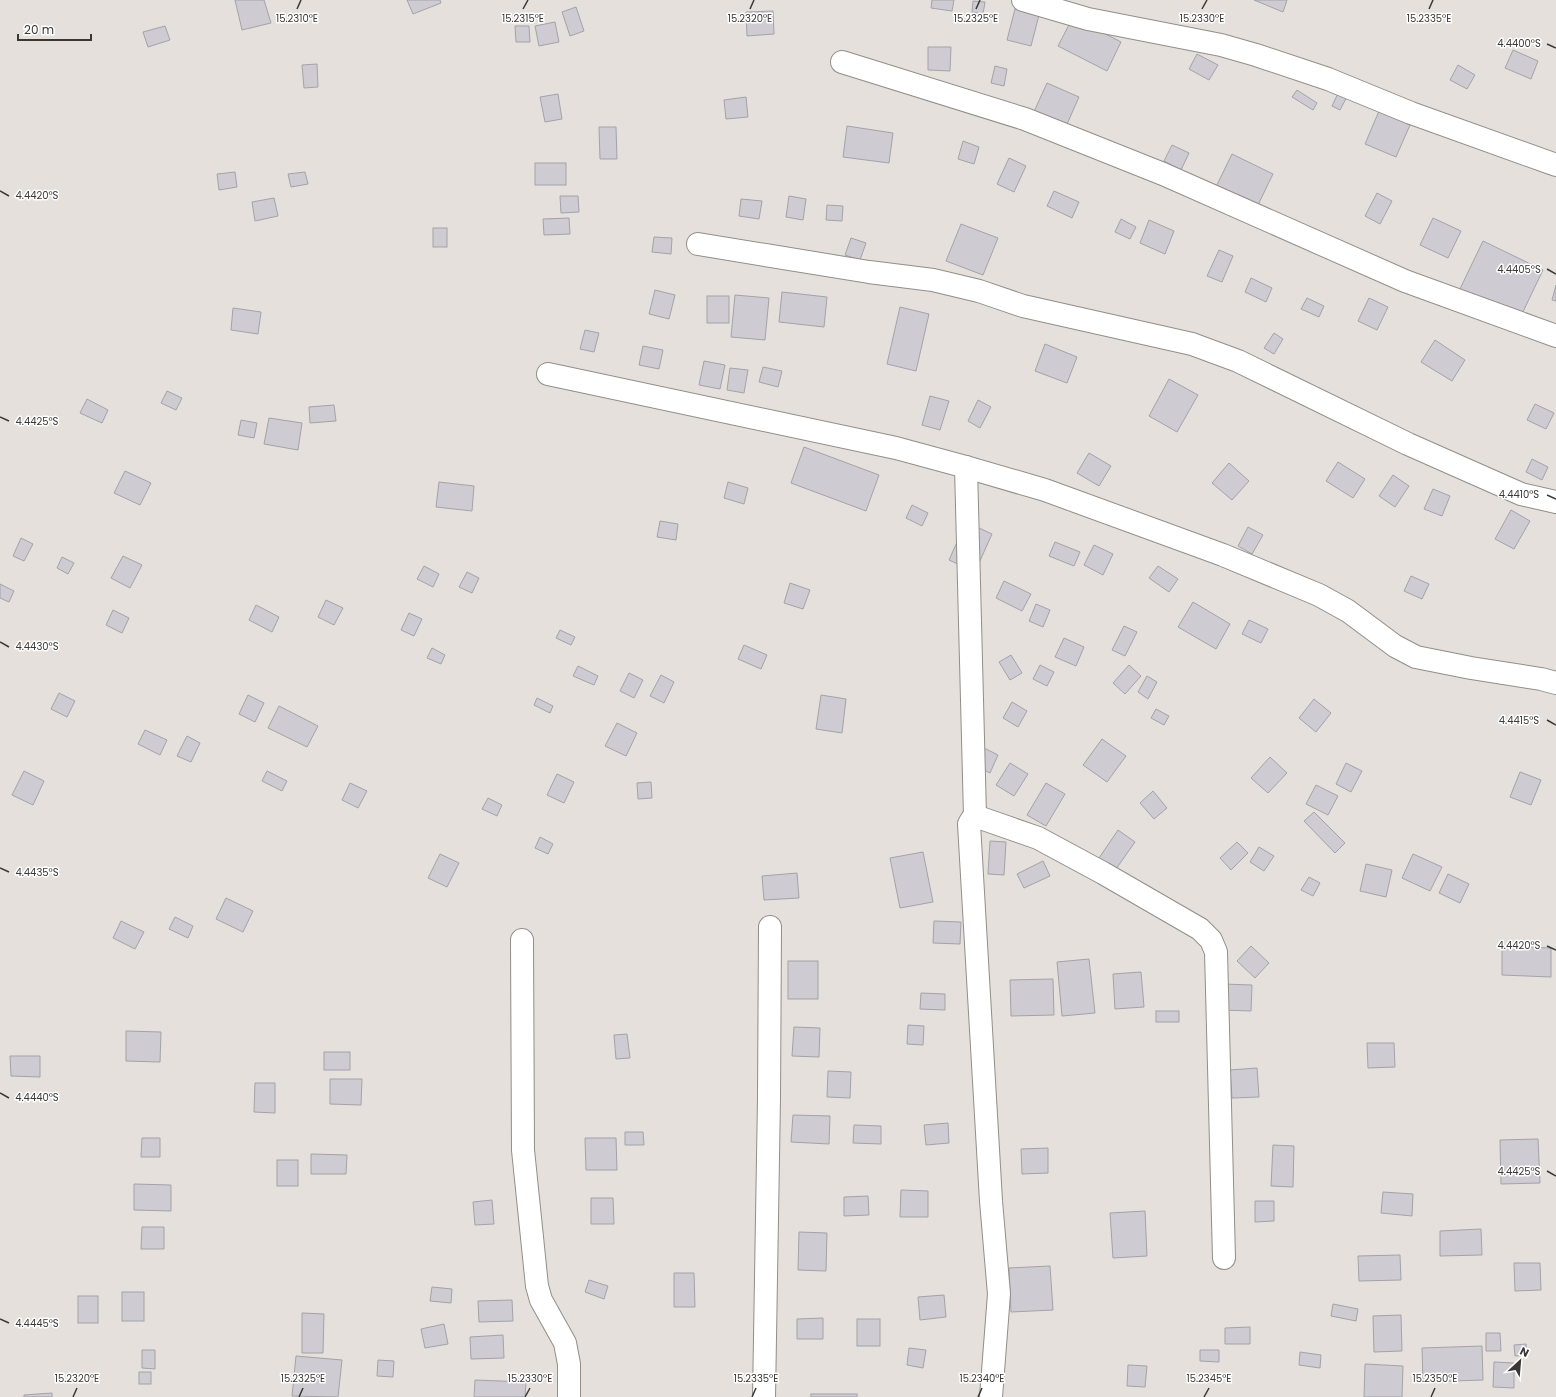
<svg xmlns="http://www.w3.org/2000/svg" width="1556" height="1397" viewBox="0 0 1556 1397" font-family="Poppins,sans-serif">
	<rect width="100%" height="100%" fill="#e5e0db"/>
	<g fill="#ceccd2" stroke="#a3a2a8">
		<path d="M235,0H264L271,23L242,30Z"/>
		<path d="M407,0H440L441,3L413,14Z"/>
		<path d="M932,0H954L952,11L931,8Z"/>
		<path d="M1254,0H1287L1283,12Z"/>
		<path d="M973,1L985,2L983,14L972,12Z"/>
		<path d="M576,7L584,31L570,36L562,12Z"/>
		<path d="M1015,9L1039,15L1031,46L1007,40Z"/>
		<path d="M773,11L774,34L747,36L746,12Z"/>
		<path d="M1073,17L1121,42L1107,71L1058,46Z"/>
		<path d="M555,22L559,42L539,46L535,26Z"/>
		<path d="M165,26L170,40L148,47L143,32Z"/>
		<path d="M515,26H529L530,42H516Z"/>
		<path d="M928,47H951L950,71L928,70Z"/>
		<path d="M1513,50L1538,61L1531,79L1505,68Z"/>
		<path d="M1197,54L1218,65L1209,80L1189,69Z"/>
		<path d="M317,64L318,87L304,88L302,65Z"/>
		<path d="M1458,65L1475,75L1467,89L1450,80Z"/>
		<path d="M995,66L1007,69L1004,86L991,83Z"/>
		<path d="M1047,83L1079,97L1064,131L1032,116Z"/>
		<path d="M1341,87L1350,91L1340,110L1332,106Z"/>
		<path d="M1297,90L1317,103L1313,110L1292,97Z"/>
		<path d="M558,94L562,119L545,122L540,97Z"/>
		<path d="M746,97L748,117L726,119L724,100Z"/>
		<path d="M1379,111L1410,125L1396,157L1365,144Z"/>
		<path d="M847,126L893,133L889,163L843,157Z"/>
		<path d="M599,127H616L617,159H600Z"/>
		<path d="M963,141L979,147L974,164L958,159Z"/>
		<path d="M1172,145L1189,153L1181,170L1164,161Z"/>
		<path d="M1232,154L1273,174L1256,209L1215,189Z"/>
		<path d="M1009,158L1026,166L1014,192L997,184Z"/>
		<rect x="535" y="163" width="31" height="22"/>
		<path d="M235,172L237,187L219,190L217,174Z"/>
		<path d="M305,172L308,184L291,187L288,174Z"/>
		<path d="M1054,191L1079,202L1072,218L1047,206Z"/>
		<path d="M1377,193L1392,201L1380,224L1365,216Z"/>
		<path d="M560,196H578L579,212L561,213Z"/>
		<path d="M789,196L806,199L803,220L786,217Z"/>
		<path d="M274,198L278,216L255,221L252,202Z"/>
		<path d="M741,199L762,201L759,219L739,216Z"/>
		<path d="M827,205L843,206L842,221L826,220Z"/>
		<path d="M569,218L570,234L544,235L543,219Z"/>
		<path d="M1433,218L1461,231L1448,258L1420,245Z"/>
		<path d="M1121,219L1136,227L1130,239L1115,232Z"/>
		<path d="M1149,220L1174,231L1165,254L1140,243Z"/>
		<path d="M961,224L998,238L983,275L946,261Z"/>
		<rect x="433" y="228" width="14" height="19"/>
		<path d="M654,237L672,238L671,254L652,252Z"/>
		<path d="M851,238L866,243L860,260L845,255Z"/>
		<path d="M1483,241L1543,270L1519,320L1459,291Z"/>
		<path d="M1219,250L1233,256L1222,282L1207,276Z"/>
		<path d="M1251,278L1272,288L1266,302L1245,292Z"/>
		<path d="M1556,285V301L1552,300Z"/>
		<path d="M655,290L675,295L669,319L649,314Z"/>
		<path d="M782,292L827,297L824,327L779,322Z"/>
		<path d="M735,295L769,298L765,340L731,337Z"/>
		<rect x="707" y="296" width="22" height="27"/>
		<path d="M1307,298L1324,306L1319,317L1301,309Z"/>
		<path d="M1369,298L1388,307L1377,330L1358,321Z"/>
		<path d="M900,307L929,314L916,371L887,364Z"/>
		<path d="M233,308L261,312L258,334L231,330Z"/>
		<path d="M585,330L599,333L594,352L580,349Z"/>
		<path d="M1274,333L1283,339L1274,354L1264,348Z"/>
		<path d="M1435,340L1465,360L1452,381L1421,362Z"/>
		<path d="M1045,344L1077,357L1067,383L1035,371Z"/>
		<path d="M643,346L663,350L659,369L639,365Z"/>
		<path d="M704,361L725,365L720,389L699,385Z"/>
		<path d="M763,367L782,371L778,387L759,382Z"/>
		<path d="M730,368L748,370L744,393L727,390Z"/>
		<path d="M1169,379L1198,395L1177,432L1149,416Z"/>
		<path d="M167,391L182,398L176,410L161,403Z"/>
		<path d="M930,396L949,401L940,430L922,425Z"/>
		<path d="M87,399L108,410L102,423L80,413Z"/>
		<path d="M978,400L991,407L980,428L968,421Z"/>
		<path d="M1535,404L1554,413L1546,429L1527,420Z"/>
		<path d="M334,405L336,421L310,423L309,407Z"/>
		<path d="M269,418L302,423L298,450L264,444Z"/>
		<path d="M241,420L257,423L254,438L238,435Z"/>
		<path d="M804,447L879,475L866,511L791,483Z"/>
		<path d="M1089,453L1111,466L1099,486L1077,473Z"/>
		<path d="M1532,459L1548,467L1542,480L1526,472Z"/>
		<path d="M1338,462L1365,479L1353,498L1326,481Z"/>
		<path d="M1229,463L1249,481L1232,500L1212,483Z"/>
		<path d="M125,471L151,483L140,505L114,493Z"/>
		<path d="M1393,475L1409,486L1395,507L1379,496Z"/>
		<path d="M439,482L474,486L472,511L436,507Z"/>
		<path d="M728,482L748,488L744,504L724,498Z"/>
		<path d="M1433,489L1450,496L1442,516L1424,509Z"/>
		<path d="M912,505L928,513L922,526L906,518Z"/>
		<path d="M1511,510L1530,521L1514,549L1495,539Z"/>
		<path d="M660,521L678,524L676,540L657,537Z"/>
		<path d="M966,522L992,534L975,572L949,560Z"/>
		<path d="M1248,527L1263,535L1252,554L1238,546Z"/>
		<path d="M21,538L33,544L24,561L13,556Z"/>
		<path d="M1055,542L1080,552L1074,566L1049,556Z"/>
		<path d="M1094,545L1113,554L1103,575L1084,565Z"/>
		<path d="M123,556L142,565L130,588L111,578Z"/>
		<path d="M62,557L74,563L68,574L57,568Z"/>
		<path d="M424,566L439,574L433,587L417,579Z"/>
		<path d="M1158,566L1178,579L1169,592L1149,578Z"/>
		<path d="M467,572L479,578L472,593L459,587Z"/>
		<path d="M1411,576L1429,584L1422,599L1404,591Z"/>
		<path d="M1004,581L1031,594L1022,611L996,598Z"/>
		<path d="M790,583L810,590L803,609L784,603Z"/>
		<path d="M0,584L14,591L9,602L0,598Z"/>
		<path d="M326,600L343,608L334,625L318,617Z"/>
		<path d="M1193,602L1230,624L1216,649L1178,627Z"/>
		<path d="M1036,604L1050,610L1043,627L1029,621Z"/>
		<path d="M256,605L279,617L272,632L249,620Z"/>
		<path d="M113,610L129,618L122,633L106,625Z"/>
		<path d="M409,613L422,619L414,636L401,630Z"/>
		<path d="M1249,620L1268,629L1261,643L1242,634Z"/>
		<path d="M1124,626L1137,632L1125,656L1112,650Z"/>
		<path d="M560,630L575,637L571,645L556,638Z"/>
		<path d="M1064,638L1084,647L1076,666L1055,657Z"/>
		<path d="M744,645L767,655L761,669L738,659Z"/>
		<path d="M432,648L445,655L441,664L427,658Z"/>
		<path d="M1011,655L1022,673L1010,680L999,662Z"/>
		<path d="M1040,665L1054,672L1047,686L1033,679Z"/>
		<path d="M1129,665L1141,676L1125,694L1113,683Z"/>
		<path d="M578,666L598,676L594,685L573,676Z"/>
		<path d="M629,673L643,680L634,698L620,691Z"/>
		<path d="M661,675L674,682L664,703L650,696Z"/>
		<path d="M1147,676L1157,682L1148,699L1138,692Z"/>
		<path d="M59,693L75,701L67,717L51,709Z"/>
		<path d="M248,695L264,703L255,722L239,714Z"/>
		<path d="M821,695L846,699L842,733L816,729Z"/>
		<path d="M537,698L553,706L550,713L534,705Z"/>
		<path d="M1314,699L1331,713L1316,732L1299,718Z"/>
		<path d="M1012,702L1027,711L1018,727L1003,718Z"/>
		<path d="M279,706L318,726L307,747L268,728Z"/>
		<path d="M1156,709L1169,716L1164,725L1151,718Z"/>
		<path d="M617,723L637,733L626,756L605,746Z"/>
		<path d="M145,730L167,740L160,755L138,744Z"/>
		<path d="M187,736L200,743L191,762L177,756Z"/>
		<path d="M1102,739L1126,756L1107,782L1083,765Z"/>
		<path d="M984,748L998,755L990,773L976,766Z"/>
		<path d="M1270,757L1287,773L1268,793L1251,778Z"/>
		<path d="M1010,763L1028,774L1014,796L996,785Z"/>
		<path d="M1346,763L1362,771L1351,792L1336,784Z"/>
		<path d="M24,771L44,781L33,805L12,795Z"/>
		<path d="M267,771L287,781L282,791L262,781Z"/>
		<path d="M1520,772L1541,780L1531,805L1510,797Z"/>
		<path d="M557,774L574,782L564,803L547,795Z"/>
		<path d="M651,782L652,798L638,799L637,783Z"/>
		<path d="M350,783L367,791L358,808L342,800Z"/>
		<path d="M1046,783L1065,794L1046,826L1027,815Z"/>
		<path d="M1316,785L1338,796L1328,815L1306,804Z"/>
		<path d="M1153,791L1167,808L1154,819L1140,803Z"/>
		<path d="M488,798L502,805L497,816L482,809Z"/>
		<path d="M1314,812L1345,843L1335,853L1304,821Z"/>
		<path d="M1118,830L1135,842L1111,876L1095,864Z"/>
		<path d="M540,837L553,844L548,854L535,848Z"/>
		<path d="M990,841L1006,842L1004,875L988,874Z"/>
		<path d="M1237,842L1248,853L1231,870L1220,858Z"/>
		<path d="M1259,847L1274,856L1264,871L1250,862Z"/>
		<path d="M923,852L933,902L900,908L890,858Z"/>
		<path d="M440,854L459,863L447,887L428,878Z"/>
		<path d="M1413,854L1442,867L1430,891L1402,878Z"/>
		<path d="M1043,861L1050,876L1024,888L1017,874Z"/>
		<path d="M1366,864L1392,870L1386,897L1360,891Z"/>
		<path d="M797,873L799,898L764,900L762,876Z"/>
		<path d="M1448,874L1469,884L1460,903L1439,893Z"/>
		<path d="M1309,877L1320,883L1313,896L1301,890Z"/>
		<path d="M226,898L253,911L243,932L216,919Z"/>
		<path d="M175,917L193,926L188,938L169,929Z"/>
		<path d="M121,921L144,932L135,949L113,938Z"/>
		<path d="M934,921L961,922L960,944L933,943Z"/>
		<path d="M1251,946L1269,963L1255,978L1237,961Z"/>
		<path d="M1502,946L1551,948V977L1502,975Z"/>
		<path d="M1089,959L1095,1013L1062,1016L1057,962Z"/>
		<rect x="788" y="961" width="30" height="38"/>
		<path d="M1141,972L1144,1007L1115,1009L1113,974Z"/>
		<path d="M1053,979L1054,1015L1011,1016L1010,980Z"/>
		<path d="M1223,984L1252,985L1251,1011L1222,1010Z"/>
		<path d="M921,993L945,994V1010L920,1009Z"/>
		<rect x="1156" y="1011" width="23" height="11"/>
		<path d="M908,1025L924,1026L923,1045L907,1044Z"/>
		<path d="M794,1027L820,1028L819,1057L792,1056Z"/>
		<path d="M126,1031L161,1032L160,1062L126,1061Z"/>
		<path d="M627,1034L630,1058L616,1059L614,1035Z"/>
		<path d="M1367,1043H1394L1395,1067L1368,1068Z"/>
		<rect x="324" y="1052" width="26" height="18"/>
		<path d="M10,1056H40V1077L11,1076Z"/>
		<path d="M1257,1068L1259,1097L1232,1098L1230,1070Z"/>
		<path d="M828,1071L851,1072L850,1098L827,1097Z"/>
		<path d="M330,1079H362L361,1105L330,1104Z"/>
		<path d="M255,1083H275V1113L254,1112Z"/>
		<path d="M793,1115L830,1116L829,1144L791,1142Z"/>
		<path d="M948,1123L949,1143L926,1145L924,1125Z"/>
		<path d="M854,1125L881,1126V1144L853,1143Z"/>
		<path d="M625,1132H643L644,1145H625Z"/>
		<path d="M142,1138H160V1157H141Z"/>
		<path d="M585,1138H616L617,1170H586Z"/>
		<path d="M1538,1139L1540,1183L1501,1184L1500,1140Z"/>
		<path d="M1273,1145L1294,1146L1293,1187L1271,1186Z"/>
		<path d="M1048,1148V1173L1022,1174L1021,1149Z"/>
		<path d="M311,1154L347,1155L346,1174H311Z"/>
		<rect x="277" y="1160" width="21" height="26"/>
		<path d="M134,1184L171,1185V1211L134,1210Z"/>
		<path d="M901,1190L928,1191V1217H900Z"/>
		<path d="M1383,1192L1413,1194L1412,1216L1381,1213Z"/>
		<path d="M868,1196L869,1215L844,1216V1197Z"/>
		<path d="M591,1198H613L614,1224H591Z"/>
		<path d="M492,1200L494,1224L475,1225L473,1202Z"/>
		<path d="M1255,1201H1274V1221L1255,1222Z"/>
		<path d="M1145,1211L1147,1256L1113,1258L1110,1213Z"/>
		<path d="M142,1227H164V1249H141Z"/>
		<path d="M1481,1229L1482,1255L1440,1256V1231Z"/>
		<path d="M799,1232L827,1233L826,1271L798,1270Z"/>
		<path d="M1400,1255L1401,1280L1359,1281L1358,1256Z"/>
		<path d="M1514,1263H1540L1541,1290L1515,1291Z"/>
		<path d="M1050,1266L1053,1310L1011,1312L1009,1268Z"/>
		<path d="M674,1273H694L695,1307H674Z"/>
		<path d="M589,1280L608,1286L604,1299L585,1292Z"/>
		<path d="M432,1287L452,1289L451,1303L430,1301Z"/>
		<rect x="122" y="1292" width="22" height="29"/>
		<path d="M944,1295L946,1317L920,1320L918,1297Z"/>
		<rect x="78" y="1296" width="20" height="27"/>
		<path d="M512,1300L513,1321L479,1322L478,1301Z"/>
		<path d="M1333,1304L1358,1309L1356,1321L1331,1316Z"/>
		<path d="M302,1313L324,1314L323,1353H302Z"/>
		<path d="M1401,1315L1402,1351L1374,1352L1373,1316Z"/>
		<path d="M823,1318V1339H797V1319Z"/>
		<rect x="857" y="1319" width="23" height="27"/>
		<path d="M444,1324L448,1344L425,1348L421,1329Z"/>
		<path d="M1250,1327V1344H1225V1328Z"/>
		<path d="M1486,1333H1500L1501,1351H1486Z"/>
		<path d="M503,1335L504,1358L471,1359L470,1337Z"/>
		<path d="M1526,1344L1527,1355L1515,1356L1514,1345Z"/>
		<path d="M1482,1346L1483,1380L1423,1382L1422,1348Z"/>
		<path d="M909,1348L926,1350L923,1368L907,1365Z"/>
		<path d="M142,1350H155V1369L142,1368Z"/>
		<path d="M1200,1350H1219V1362L1200,1361Z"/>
		<path d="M1300,1352L1321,1355L1320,1368L1299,1365Z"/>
		<path d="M296,1356L342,1360L338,1397L292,1396Z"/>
		<path d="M378,1360L394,1361L393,1377L377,1376Z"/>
		<path d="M1494,1362L1514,1363V1388L1493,1387Z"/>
		<path d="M1365,1364L1403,1366L1402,1397H1364Z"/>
		<path d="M1128,1365L1147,1366L1145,1387L1127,1386Z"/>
		<rect x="139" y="1372" width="12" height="12"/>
		<path d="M475,1380L526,1382L525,1397H474Z"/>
		<path d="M52,1393V1397H24V1395Z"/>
		<rect x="811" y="1394" width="46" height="3"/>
	</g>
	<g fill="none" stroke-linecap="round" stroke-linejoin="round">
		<defs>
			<g id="minor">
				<path d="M1023,0L1088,19L1221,45L1256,55L1328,79L1411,113L1556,165"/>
				<path d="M842,62L1025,119L1163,174L1405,281L1556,336"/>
				<path d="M698,244L869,272L933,280L979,291L1023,306L1192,344L1238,361L1408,444L1521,494L1556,502"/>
				<path d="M548,374L896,448L966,467L1045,490L1223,555L1319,595L1348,611L1395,646L1416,657L1471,668L1541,679L1556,683"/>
				<path d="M966,467L975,816"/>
				<path d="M522,940L523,1150L537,1286L541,1300L565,1343L569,1364V1397"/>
				<path d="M764,1397L769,1098L770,927"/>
				<path d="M991,1397L999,1294L991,1201L969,824L972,819L975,816L1038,838L1103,873L1200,929L1211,940L1216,952L1224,1258"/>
			</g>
		</defs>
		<use href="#minor" stroke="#928e89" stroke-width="24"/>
		<use href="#minor" stroke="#fff" stroke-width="22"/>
	</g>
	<path fill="none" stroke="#3a3836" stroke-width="1.5" d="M297,9L301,0M523,9L528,0M750,9L754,0M976,9L980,0M1202,9L1207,0M1429,9L1433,0M1547,44L1556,48M0,191L9,196M1547,269L1556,274M0,417L9,421M1547,495L1556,499M0,642L9,647M1547,720L1556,725M0,868L9,872M1547,946L1556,950M0,1093L9,1098M1547,1171L1556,1176M0,1319L9,1323M73,1397L77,1388M299,1397L303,1388M525,1397L530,1388M752,1397L756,1388M978,1397L982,1388M1204,1397L1209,1388M1431,1397L1435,1388"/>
	<g font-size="10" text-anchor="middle" fill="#3a3836" stroke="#fff" stroke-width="3" stroke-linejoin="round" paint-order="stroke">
		<text x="297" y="22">15.2310°E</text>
		<text x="750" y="22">15.2320°E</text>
		<text x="976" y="22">15.2325°E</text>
		<text x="1202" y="22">15.2330°E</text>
		<text x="1429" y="22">15.2335°E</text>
		<text x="523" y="22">15.2315°E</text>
		<text x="1519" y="47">4.4400°S</text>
		<text x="37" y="199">4.4420°S</text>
		<text x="1519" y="273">4.4405°S</text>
		<text x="37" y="425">4.4425°S</text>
		<text x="1519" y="498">4.4410°S</text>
		<text x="37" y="650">4.4430°S</text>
		<text x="1519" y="724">4.4415°S</text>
		<text x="37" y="876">4.4435°S</text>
		<text x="1519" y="949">4.4420°S</text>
		<text x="37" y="1101">4.4440°S</text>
		<text x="1519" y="1175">4.4425°S</text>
		<text x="37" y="1327">4.4445°S</text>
		<text x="77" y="1382">15.2320°E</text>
		<text x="303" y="1382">15.2325°E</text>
		<text x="530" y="1382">15.2330°E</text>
		<text x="756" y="1382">15.2335°E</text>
		<text x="982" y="1382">15.2340°E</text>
		<text x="1209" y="1382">15.2345°E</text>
		<text x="1435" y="1382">15.2350°E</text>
	</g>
	<g transform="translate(1520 1361) rotate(26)" stroke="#ffffff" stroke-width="3" paint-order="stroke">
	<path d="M0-3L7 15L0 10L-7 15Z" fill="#3a3836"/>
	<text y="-6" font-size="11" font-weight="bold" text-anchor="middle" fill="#3a3836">N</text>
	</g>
	<path d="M18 34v6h73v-6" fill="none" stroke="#3a3836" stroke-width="2"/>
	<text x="24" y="34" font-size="12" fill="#3a3836" stroke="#ffffff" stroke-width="3" paint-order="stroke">20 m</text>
</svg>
